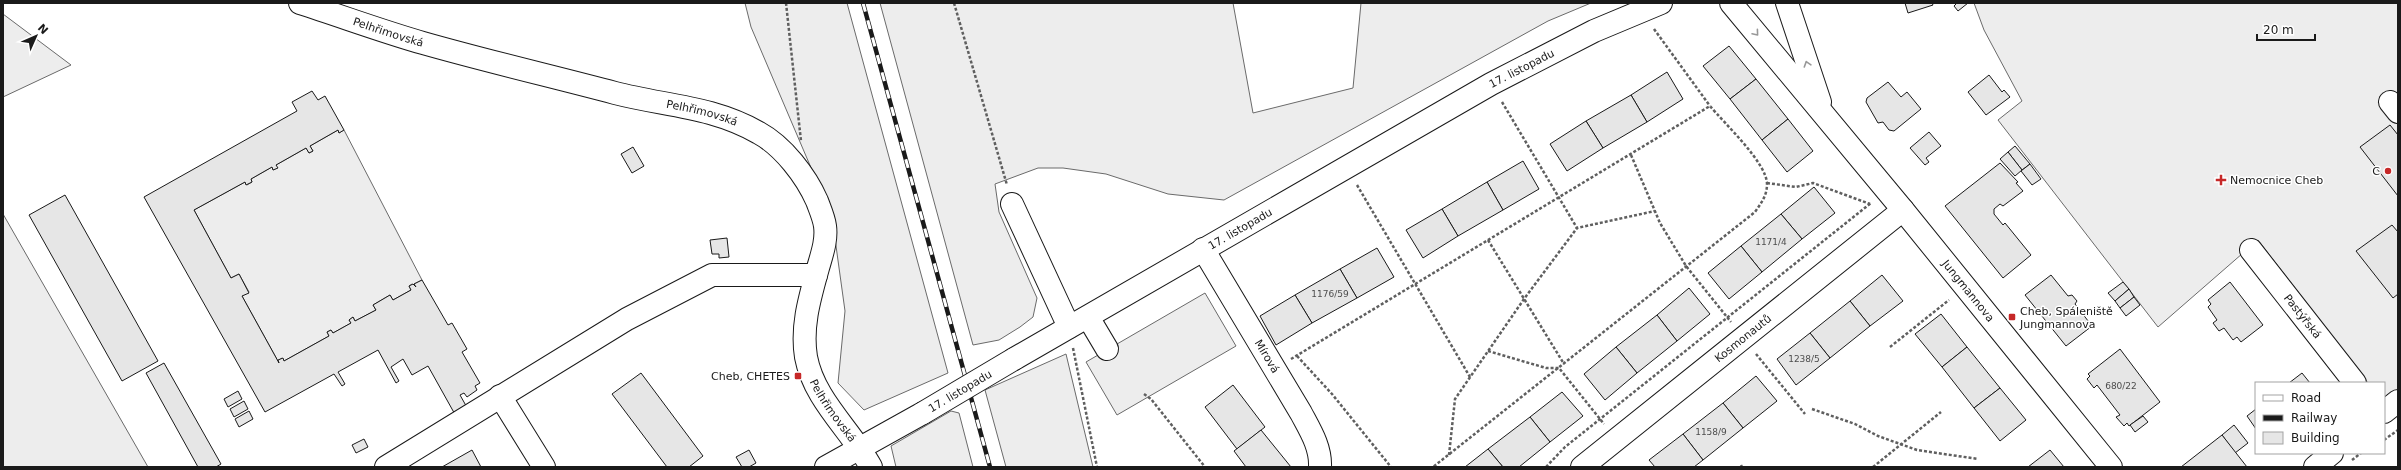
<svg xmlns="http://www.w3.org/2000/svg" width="2401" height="470" viewBox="0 0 2401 470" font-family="'DejaVu Sans',sans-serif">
	<rect width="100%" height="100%" fill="#fff"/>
	<g fill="#ededed" stroke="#6a6a6a">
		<path d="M745,3H847L948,373L864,410L838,383L845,311L832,217L751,27Z"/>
		<path d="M880,3H1233L1253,113L1353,88L1361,3H1591L1548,21L1224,200L1168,194L1106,174L1063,168H1038L995,184L999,212L1037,298L1033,317L1020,327L999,340L973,345Z"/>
		<path d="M1974,3H2398V401L2384,403V383H2368L2258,240L2158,327L1998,120L2022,101L1984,30Z"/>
		<path d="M3,14L71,65L3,97Z"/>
		<path d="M338,130L339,133L344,130L422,280L414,284L416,287L412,284L409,286L411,290L393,300L390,295L373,305L376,310L355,321L353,317L349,320L351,323L333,333L331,330L327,332L329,336L284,361L282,358L279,360V363L242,296L249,292L239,274L231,278L194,210L245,182L247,185L252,182L251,179L272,167L273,170L277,168L276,165L306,148L309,153L313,151L310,146Z"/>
		<path d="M3,214L148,467H3Z"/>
		<path d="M1205,293L1236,346L1117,415L1086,362Z"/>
		<path d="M1066,354L1093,467H1006L985,390Z"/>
		<path d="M951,411L959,413L973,467H896L891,446Z"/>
	</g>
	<g fill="#e6e6e6" stroke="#1a1a1a">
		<path d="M1905,3H1932L1933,5L1908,13Z"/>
		<path d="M1957,3H1968L1958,11L1954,6Z"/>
		<path d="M1729,46L1756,79L1730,99L1703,66Z"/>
		<path d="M1667,72L1683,99L1647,122L1631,95Z"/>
		<path d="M1989,75L2002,92L2004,90L2010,97L1986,115L1968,92Z"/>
		<path d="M1756,79L1788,119L1762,140L1730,99Z"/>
		<path d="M1888,82L1901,97L1907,92L1921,109L1894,131L1889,130L1883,122L1878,123L1866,102L1867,98Z"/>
		<path d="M312,91L318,100L325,96L344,130L339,133L338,130L310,146L313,151L309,153L306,148L276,165L278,168L273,170L272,167L251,179L252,182L246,185L245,182L194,210L231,278L239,274L249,293L242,296L279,363L278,360L283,358L284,361L329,336L327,332L331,330L333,333L351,323L349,320L353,317L355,321L376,310L373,305L390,295L393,300L411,290L409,286L413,284L416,287L414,284L422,280L448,325L452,323L467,349L462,352L480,383L475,386L477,390L467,397L464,393L460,395L469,411L457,418L428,366L412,375L403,359L391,367L399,381L396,383L378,350L338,372L345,384L342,386L334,374L265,412L144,197L297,111L292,102Z"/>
		<path d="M1631,95L1647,122L1603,148L1586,121Z"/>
		<path d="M1788,119L1813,151L1787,172L1762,140Z"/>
		<path d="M1586,121L1603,148L1567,171L1550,144Z"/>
		<path d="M2390,125L2398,135V196L2360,147Z"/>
		<path d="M1929,132L1941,146L1926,158L1929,162L1925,165L1910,148Z"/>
		<path d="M2015,146L2030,164L2022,170L2008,152Z"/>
		<path d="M633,147L644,166L632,173L621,154Z"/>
		<path d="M2008,152L2022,170L2015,176L2000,159Z"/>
		<path d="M1523,161L1539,189L1503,210L1487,182Z"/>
		<path d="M2000,163L2018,182L2016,183L2023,191L2003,206L2000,204L1994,209V214L2003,225L2005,223L2031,255L2003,278L1945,206Z"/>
		<path d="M2030,164L2041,179L2032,185L2021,171Z"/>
		<path d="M1487,182L1503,210L1458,236L1442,209Z"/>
		<path d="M1814,187L1835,213L1802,239L1781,214Z"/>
		<path d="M65,195L158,361L122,381L29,215Z"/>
		<path d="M1442,209L1458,236L1423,258L1406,230Z"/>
		<path d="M1781,214L1802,239L1762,272L1741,246Z"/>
		<path d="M2392,225L2398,232V294L2393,298L2356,251Z"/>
		<path d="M727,238L729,257L719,258V254H712L710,240Z"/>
		<path d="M1741,246L1762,272L1729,299L1708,273Z"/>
		<path d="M1377,248L1394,277L1357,298L1340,269Z"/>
		<path d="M1340,269L1357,298L1312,323L1295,295Z"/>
		<path d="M1882,275L1903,301L1870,326L1850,301Z"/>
		<path d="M2051,275L2068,296L2072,295L2077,301L2075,304L2092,326L2066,346L2025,295Z"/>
		<path d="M2123,282L2129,289L2115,301L2108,293Z"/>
		<path d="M2230,282L2263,325L2241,342L2237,337L2233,340L2224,328L2219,331L2213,323L2217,320L2208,307L2211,304L2208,300Z"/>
		<path d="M1689,288L1710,314L1677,341L1657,315Z"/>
		<path d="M2129,289L2134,297L2120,308L2115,301Z"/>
		<path d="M1295,295L1312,323L1276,345L1260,316Z"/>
		<path d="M2134,297L2140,305L2126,316L2120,308Z"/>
		<path d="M1850,301L1870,326L1830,358L1810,333Z"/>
		<path d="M1941,314L1967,347L1942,367L1915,334Z"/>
		<path d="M1657,315L1677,341L1637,373L1616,347Z"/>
		<path d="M1810,333L1830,358L1796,385L1777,359Z"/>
		<path d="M1616,347L1637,373L1605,400L1584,374Z"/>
		<path d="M1967,347L2000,388L1974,408L1942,367Z"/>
		<path d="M2120,349L2160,402L2129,426L2127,423L2124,426L2116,417L2120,415L2097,385L2094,388L2087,379L2090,376L2088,374Z"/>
		<path d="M164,363L221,464L216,467H198L146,373Z"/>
		<path d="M641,373L703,456L689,467H667L612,394Z"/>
		<path d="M2302,373L2310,383H2289Z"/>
		<path d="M1756,376L1777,401L1743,428L1723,403Z"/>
		<path d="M1233,385L1265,427L1237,449L1205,407Z"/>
		<path d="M2000,388L2026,420L2000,441L1974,408Z"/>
		<path d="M238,391L242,399L228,407L224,399Z"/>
		<path d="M1562,392L1583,416L1550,442L1530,417Z"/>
		<path d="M244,401L248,409L234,417L230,409Z"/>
		<path d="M1723,403L1743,428L1703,460L1683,434Z"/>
		<path d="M2256,409V429L2247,416Z"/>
		<path d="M249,411L253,419L239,427L235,419Z"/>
		<path d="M2143,416L2148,422L2135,432L2130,425Z"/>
		<path d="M1530,417L1550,442L1519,467H1503L1488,449Z"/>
		<path d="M2234,425L2248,443L2235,453L2222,435Z"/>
		<path d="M1261,430L1291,467H1246L1234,451Z"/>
		<path d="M1683,434L1703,460L1694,467H1655L1649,460Z"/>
		<path d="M2222,435L2247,467H2181Z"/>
		<path d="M364,439L368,447L356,453L352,445Z"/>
		<path d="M1488,449L1503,467H1465Z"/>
		<path d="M472,450L481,467H442Z"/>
		<path d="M749,450L756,463L749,467H742L736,457Z"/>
		<path d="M2050,450L2064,467H2028Z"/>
	</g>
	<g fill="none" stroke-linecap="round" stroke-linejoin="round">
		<defs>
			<g id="minor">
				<path id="s1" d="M300,3C341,16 381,31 423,43C486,61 551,76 615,93C665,106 712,106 759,133C783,146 806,176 817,201C820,209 824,218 825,226C827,240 822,254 818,268C810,297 801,326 806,357C814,400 851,430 871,467"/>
				<path id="s2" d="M1731,3L1903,210L2111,467"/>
				<path d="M1787,3L1820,102"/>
				<path d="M2390,102L2398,112"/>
				<path d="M1012,204L1069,327"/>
				<path id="s3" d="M1203,249L1301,413C1310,430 1321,447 1320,467"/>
				<path id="s4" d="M2251,250L2355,383"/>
				<path d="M1088,317L1107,349"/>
				<path id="s5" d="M1014,359L1491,84L1594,31L1661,3"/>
				<path d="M500,396L544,467"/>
				<path d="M2384,412L2398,401"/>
				<path d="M386,467L627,319L712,275H816"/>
				<path d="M826,467L923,413"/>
				<path id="s6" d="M1582,467L1903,210"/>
				<path d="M2315,467L2332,453"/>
			</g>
		</defs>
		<use href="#minor" stroke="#1a1a1a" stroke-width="24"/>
		<g stroke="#5f5f5f" stroke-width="2.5" stroke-dasharray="3 2" stroke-linecap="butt">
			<path d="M786,3L801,141"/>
			<path d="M954,3L1007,185"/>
			<path d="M1654,29L1710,106"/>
			<path d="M1502,102L1577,228L1655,211"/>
			<path d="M1631,155L1660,223L1686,266L1731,322"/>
			<path d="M1767,183L1796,187L1813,183L1870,204"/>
			<path d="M1357,185L1470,377"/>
			<path d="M1488,240L1564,364"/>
			<path d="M1890,347L1949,300"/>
			<path d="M1073,348L1097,467"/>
			<path d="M1488,351L1546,368H1559L1604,424"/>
			<path d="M1756,354L1805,414"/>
			<path d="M1297,356L1332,394L1391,467"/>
			<path d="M1291,359L1710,106C1724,123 1767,163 1767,184C1767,196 1761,203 1755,212L1433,467"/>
			<path d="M1144,394L1151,399L1205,467"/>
			<path d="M1812,409L1855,424L1878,436L1917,450L1978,459"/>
			<path d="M2384,440L2398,430"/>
			<path d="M1449,455L1455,399L1524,299L1577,228"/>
			<path d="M2352,460L2361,453"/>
			<path d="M1741,465L1742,467"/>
			<path d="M1546,467L1565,447L1871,203"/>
			<path d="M1873,467L1941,412"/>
		</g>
		<use href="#minor" stroke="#fff" stroke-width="22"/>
		<defs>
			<path id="rail" d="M863,3L990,467"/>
		</defs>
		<use href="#rail" stroke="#1a1a1a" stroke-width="4.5"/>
		<use href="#rail" stroke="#fff" stroke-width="3" stroke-dasharray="9" stroke-linecap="butt"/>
		<defs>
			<g id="minor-bridge">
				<path id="s7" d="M923,413L1014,359"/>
			</g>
		</defs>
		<use href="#minor-bridge" stroke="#1a1a1a" stroke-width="24" stroke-linecap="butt"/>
		<use href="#minor-bridge" stroke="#fff" stroke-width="22"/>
	</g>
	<defs><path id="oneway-chevron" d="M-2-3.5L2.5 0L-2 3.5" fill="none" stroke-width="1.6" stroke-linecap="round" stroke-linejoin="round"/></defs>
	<g stroke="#989898">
		<use href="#oneway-chevron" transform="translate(1756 33) rotate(50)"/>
		<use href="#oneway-chevron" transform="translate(1807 64) rotate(-108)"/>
	</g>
	<g fill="#c62828" stroke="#fff" stroke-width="1.5">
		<circle cx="2388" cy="171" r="4"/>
		<path d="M2219 174h4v4h4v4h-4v4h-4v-4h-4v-4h4z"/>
		<rect x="2008" y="313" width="8" height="8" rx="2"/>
		<rect x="794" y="372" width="8" height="8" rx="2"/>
	</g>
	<g text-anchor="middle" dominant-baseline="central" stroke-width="3" stroke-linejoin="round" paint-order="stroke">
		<g font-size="9" fill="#4d4d4d">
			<text x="1771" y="242">1171/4</text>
			<text x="1330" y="294">1176/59</text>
			<text x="1804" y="359">1238/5</text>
			<text x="2121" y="386">680/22</text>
			<text x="1711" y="432">1158/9</text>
		</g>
		<g font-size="11" fill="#1a1a1a" stroke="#fff">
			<text stroke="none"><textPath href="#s1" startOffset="93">Pelhřimovská</textPath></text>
			<text stroke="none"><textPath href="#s5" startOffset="585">17. listopadu</textPath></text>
			<text stroke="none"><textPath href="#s1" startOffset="417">Pelhřimovská</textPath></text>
			<text stroke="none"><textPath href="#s5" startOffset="261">17. listopadu</textPath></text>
			<text stroke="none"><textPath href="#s2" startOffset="373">Jungmannova</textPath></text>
			<text stroke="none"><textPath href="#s4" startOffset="84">Pastýřská</textPath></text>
			<text stroke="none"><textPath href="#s6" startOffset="206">Kosmonautů</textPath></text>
			<text stroke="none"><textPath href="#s3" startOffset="125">Mírová</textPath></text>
			<text stroke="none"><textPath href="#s7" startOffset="43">17. listopadu</textPath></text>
			<text stroke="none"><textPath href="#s1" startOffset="789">Pelhřimovská</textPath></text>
		</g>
		<g font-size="11" fill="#1a1a1a" stroke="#fff" text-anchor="end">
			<text x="2380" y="171">C</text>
			<text x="2230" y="180" text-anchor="start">Nemocnice Cheb</text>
			<text x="2020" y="311" text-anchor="start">Cheb, Spáleniště<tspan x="2020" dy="13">Jungmannova</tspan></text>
			<text x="790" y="376">Cheb, CHETES</text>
		</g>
	</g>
	<rect width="2401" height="470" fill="none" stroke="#1a1a1a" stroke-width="8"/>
	<rect x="2255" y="382" width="130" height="72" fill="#ffffff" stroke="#a3a3a3"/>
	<rect x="2263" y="395" width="20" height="6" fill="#ffffff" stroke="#a3a3a3"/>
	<text x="2291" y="402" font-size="12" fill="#1a1a1a">Road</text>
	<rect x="2263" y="415" width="20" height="6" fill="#1a1a1a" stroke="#a3a3a3"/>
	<text x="2291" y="422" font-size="12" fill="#1a1a1a">Railway</text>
	<rect x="2263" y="432" width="20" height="12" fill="#e6e6e6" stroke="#a3a3a3"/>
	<text x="2291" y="442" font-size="12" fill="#1a1a1a">Building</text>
	<g transform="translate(36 36) rotate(45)" stroke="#ffffff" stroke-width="3" paint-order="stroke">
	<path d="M0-3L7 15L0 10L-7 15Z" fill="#1a1a1a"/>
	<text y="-6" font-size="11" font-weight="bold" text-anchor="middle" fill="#1a1a1a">N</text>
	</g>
	<path d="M2257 34v6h58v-6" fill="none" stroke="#1a1a1a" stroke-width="2"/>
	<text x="2263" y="34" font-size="12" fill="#1a1a1a" stroke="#ffffff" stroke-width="3" paint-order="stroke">20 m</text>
</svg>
